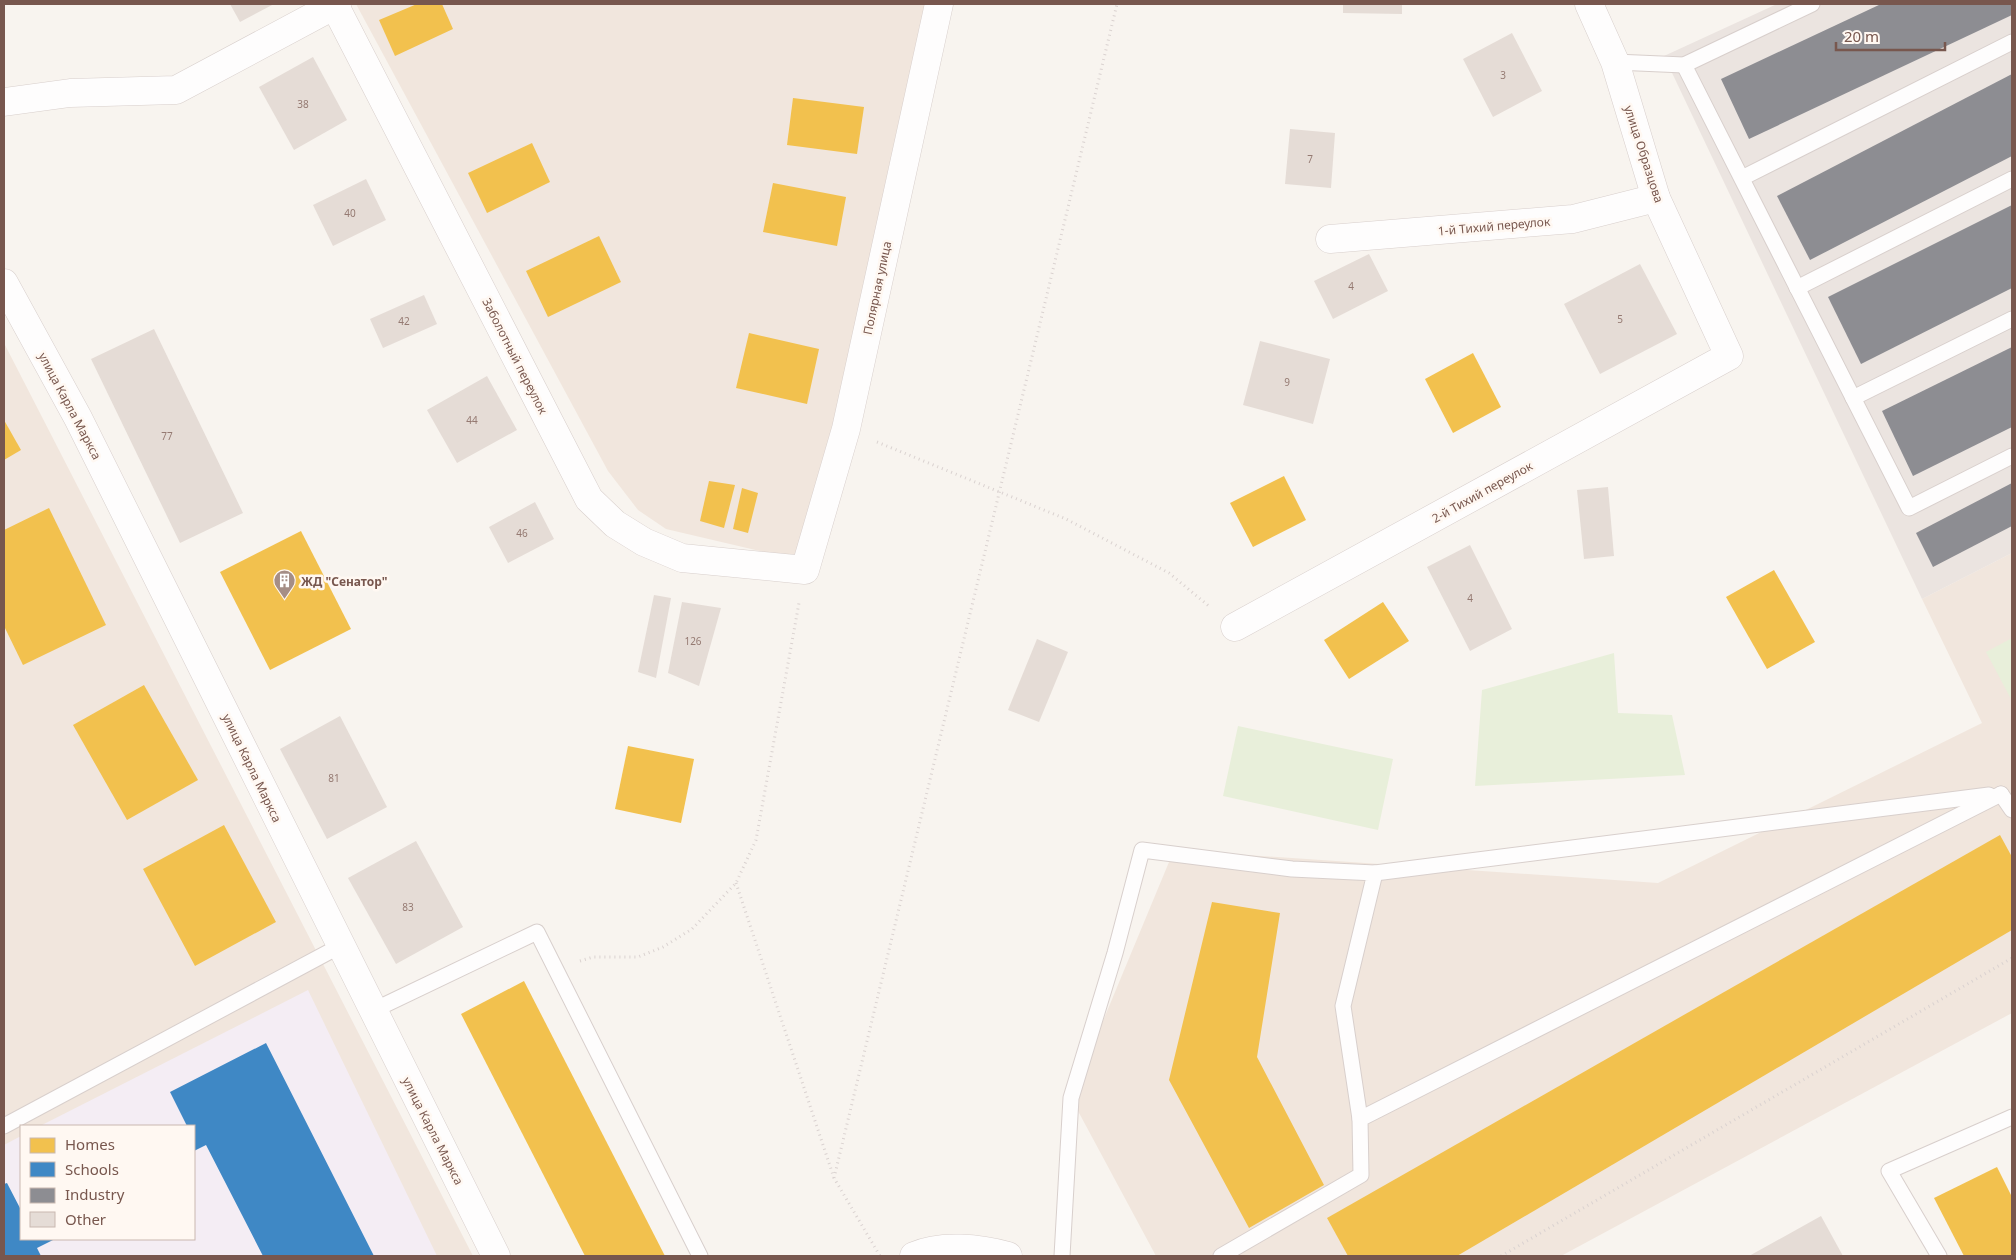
<svg xmlns="http://www.w3.org/2000/svg" width="2016" height="1260" viewBox="0 0 2016 1260" font-family="'Noto Sans',sans-serif">
	<rect width="100%" height="100%" fill="#f8f4ef"/>
	<g fill="#f1e6dd" fill-rule="evenodd">
		<path d="M356,4H929L802,561L666,529L638,510L608,471Z"/>
		<path d="M4,343L473,1256H4ZM21,1126H194V1239H21Z"/>
		<path d="M2012,553V1013L1561,1256H1156L1071,1098L1174,850L1658,883L1982,723L1922,599Z"/>
	</g>
	<path fill="#ebe4e0" d="M1777,4H2012V553L1922,599L1664,56Z"/>
	<path fill="#f4edf4" d="M308,990L437,1256H4V1145L21,1136V1239H194V1126H40Z"/>
	<g fill="#e8efda">
		<path d="M2012,638V701L1986,652Z"/>
		<path d="M1614,653L1618,713L1672,715L1685,775L1475,786L1482,690Z"/>
		<path d="M1238,726L1393,759L1378,830L1223,796Z"/>
	</g>
	<g fill="#f2c14e">
		<path d="M417,4H442L453,29L395,56L379,20Z"/>
		<path d="M793,98L864,107L857,154L787,145Z"/>
		<path d="M532,143L550,182L487,213L468,173Z"/>
		<path d="M773,183L846,197L837,246L763,232Z"/>
		<path d="M599,236L621,282L548,317L526,271Z"/>
		<path d="M749,333L819,349L807,404L736,388Z"/>
		<path d="M1473,353L1501,407L1453,433L1425,379Z"/>
		<path d="M4,420L21,450L4,460Z"/>
		<path d="M1284,476L1306,520L1253,547L1230,503Z"/>
		<path d="M709,481L735,485L724,528L700,521Z"/>
		<path d="M742,488L758,493L748,533L733,529Z"/>
		<path d="M49,508L106,625L23,665L4,626V530Z"/>
		<path d="M301,531L351,629L270,670L220,572Z"/>
		<path d="M1774,570L1815,642L1767,669L1726,597Z"/>
		<path d="M1383,602L1409,641L1349,679L1324,640Z"/>
		<path d="M144,685L198,780L127,820L73,725Z"/>
		<path d="M628,746L694,759L681,823L615,809Z"/>
		<path d="M224,825L276,922L195,966L143,869Z"/>
		<path d="M2000,835L2012,857V930L1457,1256H1348L1327,1218Z"/>
		<path d="M1212,902L1280,913L1257,1057L1324,1185L1249,1228L1169,1080Z"/>
		<path d="M524,981L665,1256H585L461,1014Z"/>
		<path d="M1997,1167L2012,1197V1256H1964L1934,1198Z"/>
	</g>
	<g fill="#3f88c5">
		<path d="M266,1043L374,1256H263L206,1145L194,1151V1126H187L170,1092Z"/>
		<path d="M7,1183L21,1210V1239H55L37,1248L41,1256H4V1184Z"/>
	</g>
	<g fill="#8d8d92">
		<path d="M1881,4H2012V15L1749,139L1721,79Z"/>
		<path d="M2012,74V156L1810,260L1777,196Z"/>
		<path d="M2012,205V288L1861,364L1828,297Z"/>
		<path d="M2012,347V427L1913,476L1882,411Z"/>
		<path d="M2012,483V526L1933,567L1916,533Z"/>
	</g>
	<g fill="#e5dcd6">
		<path d="M230,4H274L240,22Z"/>
		<path d="M1343,4H1402V14L1343,13Z"/>
		<path d="M1512,33L1542,91L1493,117L1463,59Z"/>
		<path d="M313,57L347,120L294,150L259,87Z"/>
		<path d="M1290,129L1335,133L1331,188L1285,184Z"/>
		<path d="M366,179L386,220L333,246L313,205Z"/>
		<path d="M1369,254L1388,291L1333,319L1314,281Z"/>
		<path d="M1640,264L1677,334L1600,374L1564,304Z"/>
		<path d="M424,295L437,324L383,348L370,319Z"/>
		<path d="M154,329L243,513L180,543L91,359Z"/>
		<path d="M1260,341L1330,359L1313,424L1243,405Z"/>
		<path d="M487,376L517,430L457,463L427,410Z"/>
		<path d="M1608,487L1614,556L1584,559L1577,490Z"/>
		<path d="M535,502L554,539L508,563L489,527Z"/>
		<path d="M1470,545L1512,629L1470,651L1427,567Z"/>
		<path d="M654,595L671,598L656,678L638,672Z"/>
		<path d="M682,602L721,608L699,686L668,673Z"/>
		<path d="M1037,639L1068,652L1039,722L1008,710Z"/>
		<path d="M340,716L387,807L327,839L280,749Z"/>
		<path d="M416,841L463,927L396,964L348,878Z"/>
		<path d="M1821,1216L1843,1256H1749Z"/>
	</g>
	<g fill="none" stroke-linecap="round" stroke-linejoin="round">
		<defs>
			<g id="service">
				<path d="M1615,62L1684,65L1812,4"/>
				<path d="M1684,65L1909,508L2012,456"/>
				<path d="M1742,178L2012,42"/>
				<path d="M1797,288L2012,179"/>
				<path d="M1853,398L2012,319"/>
				<path d="M2001,794L2012,810"/>
				<path d="M1375,873L1989,795"/>
				<path d="M372,1011L537,932L700,1256"/>
				<path d="M4,1126L340,946"/>
				<path d="M1062,1256L1071,1098L1115,953L1142,850L1292,869L1375,873L1343,1006L1360,1119"/>
				<path d="M1221,1256L1361,1175L1360,1119L2001,794"/>
				<path d="M1939,1256L1889,1171L2012,1117"/>
			</g>
			<g id="minor">
				<path d="M334,4L589,499L615,524L644,542L682,558L805,570L846,429L939,4"/>
				<path d="M4,102L70,93L176,90L337,4"/>
				<path d="M1330,239L1573,219L1656,198"/>
				<path d="M4,283L78,418L496,1256"/>
				<path d="M1235,627L1729,356L1656,198L1615,62L1589,4"/>
				<path d="M914,1256C941,1244 980,1248 1008,1256"/>
			</g>
		</defs>
		<use href="#service" stroke="#d8cfcc" stroke-width="17"/>
		<use href="#minor" stroke="#d8cfcc" stroke-width="29"/>
		<g stroke="#dad2d0" stroke-width="3" stroke-dasharray="1 4" stroke-linecap="butt">
			<path d="M877,442L1066,519L1169,573L1210,607"/>
			<path d="M736,883L834,1178L880,1256"/>
			<path d="M580,961L593,957H638L663,947L692,929L736,883L756,840L799,603"/>
			<path d="M834,1178L1117,4"/>
			<path d="M1501,1256L2012,958"/>
		</g>
		<use href="#service" stroke="#fefdfd" stroke-width="15"/>
		<use href="#minor" stroke="#fefdfd" stroke-width="28"/>
	</g>
	<defs>
		<symbol id="building-pin" viewBox="-11 -11 22 30"><path d="M0 17L-7.5 6A9.5 9.5 0 1 1 7.5 6Z" fill="#a58e86" stroke="#fff8f2"/><path d="M-4-6H4V6H1V3H-1V6H-4ZM-2.5-4.3h1.7v1.8h-1.7ZM.8-4.3h1.7v1.8H.8ZM-2.5-1h1.7V.8h-1.7ZM.8-1h1.7V.8H.8Z" fill="#fff"/></symbol>
	</defs>
	<g fill-rule="evenodd">
		<use href="#building-pin" x="272" y="568" width="25" height="34"/>
	</g>
	<g text-anchor="middle" dominant-baseline="central" stroke-width="5" stroke-linejoin="round" paint-order="stroke">
		<g font-size="10" fill="#957a72">
			<text x="1503" y="75">3</text>
			<text x="303" y="104">38</text>
			<text x="1310" y="159">7</text>
			<text x="350" y="213">40</text>
			<text x="1351" y="286">4</text>
			<text x="1620" y="319">5</text>
			<text x="404" y="321">42</text>
			<text x="1287" y="382">9</text>
			<text x="472" y="420">44</text>
			<text x="167" y="436">77</text>
			<text x="522" y="533">46</text>
			<text x="1470" y="598">4</text>
			<text x="693" y="641">126</text>
			<text x="334" y="778">81</text>
			<text x="408" y="907">83</text>
		</g>
		<g font-size="12" fill="#78574e" stroke="#fff8f2">
			<text transform="translate(1644 154) rotate(72)">улица Образцова</text>
			<text transform="translate(1494 226) rotate(-5)">1-й Тихий переулок</text>
			<text transform="translate(877 288) rotate(-78)">Полярная улица</text>
			<text transform="translate(515 356) rotate(63)">Заболотный переулок</text>
			<text transform="translate(70 406) rotate(62)">улица Карла Маркса</text>
			<text transform="translate(1482 492) rotate(-29)">2-й Тихий переулок</text>
			<text transform="translate(252 768) rotate(64)">улица Карла Маркса</text>
			<text transform="translate(433 1131) rotate(63)">улица Карла Маркса</text>
		</g>
		<g font-size="12" font-weight="bold" fill="#78574e" stroke="#fff8f2" text-anchor="start">
			<text x="301" y="581">ЖД "Сенатор"</text>
		</g>
	</g>
	<rect width="2016" height="1260" fill="none" stroke="#78574e" stroke-width="10"/>
	<rect x="20" y="1125" width="175" height="115" fill="#fff8f2" stroke="#c9b8b0"/>
	<rect x="30" y="1138" width="25" height="15" fill="#f2c14e" stroke="#c9b8b0"/>
	<text x="65" y="1150" font-size="15" fill="#78574e">Homes</text>
	<rect x="30" y="1162" width="25" height="15" fill="#3f88c5" stroke="#c9b8b0"/>
	<text x="65" y="1175" font-size="15" fill="#78574e">Schools</text>
	<rect x="30" y="1188" width="25" height="15" fill="#8d8d92" stroke="#c9b8b0"/>
	<text x="65" y="1200" font-size="15" fill="#78574e">Industry</text>
	<rect x="30" y="1212" width="25" height="15" fill="#e5dcd6" stroke="#c9b8b0"/>
	<text x="65" y="1225" font-size="15" fill="#78574e">Other</text>
	<path d="M1836 42v8h109v-8" fill="none" stroke="#78574e" stroke-width="2.5"/>
	<text x="1844" y="42" font-size="15" fill="#78574e" stroke="#fff8f2" stroke-width="4" paint-order="stroke">20 m</text>
</svg>
